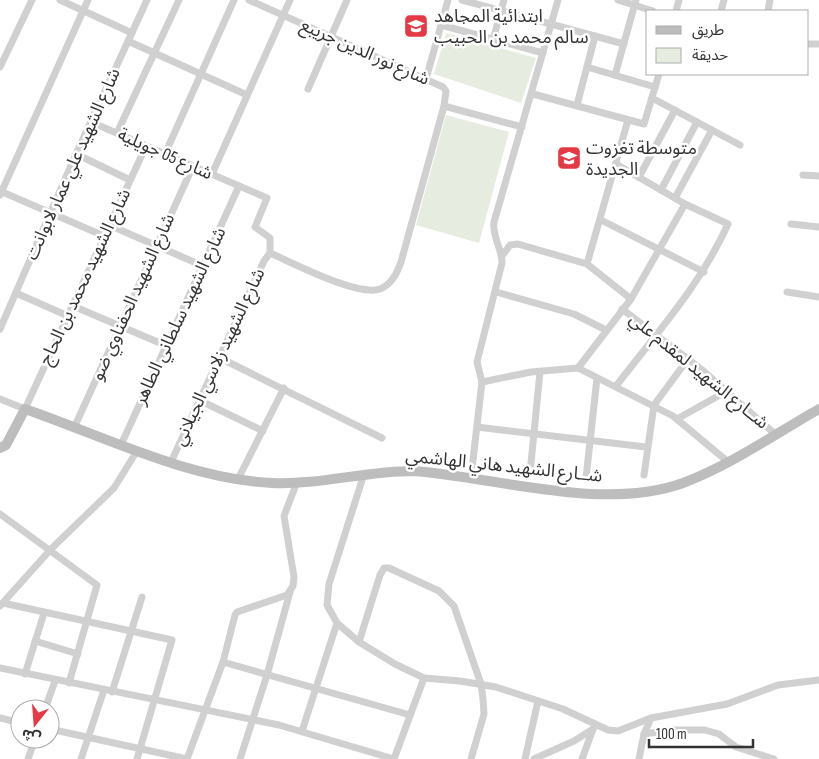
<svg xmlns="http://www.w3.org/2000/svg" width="819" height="759" viewBox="0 0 819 759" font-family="'Sofia Sans Condensed','Noto Sans Arabic',sans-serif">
	<rect width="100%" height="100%" fill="#fff"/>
	<g fill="#e6ecdf">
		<path d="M446,33L536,58L521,103L434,74Z"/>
		<path d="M446,115L509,132L479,243L416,225Z"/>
	</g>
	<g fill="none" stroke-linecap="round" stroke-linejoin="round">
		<g stroke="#d0d0d0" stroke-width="7">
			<path d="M60,0L132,33"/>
			<path d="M249,0L443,87L446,91L444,106L522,127"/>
			<path d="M462,0L624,44"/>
			<path d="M618,0L653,11"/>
			<path d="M676,11L679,0"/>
			<path d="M721,11L724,0"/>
			<path d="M768,11L770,0"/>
			<path d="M441,25L543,53"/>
			<path d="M493,40L504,0"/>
			<path d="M128,41L247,95"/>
			<path d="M808,44H819"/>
			<path d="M0,67L32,0"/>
			<path d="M587,67L655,87"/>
			<path d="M615,75L636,0"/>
			<path d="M426,79L448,0"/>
			<path d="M308,89L347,0"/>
			<path d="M533,94L644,124L659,74"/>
			<path d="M652,98L740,145"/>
			<path d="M577,105L595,36"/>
			<path d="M91,122L267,198L255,227L270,238V253"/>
			<path d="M117,133L179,0"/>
			<path d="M76,154L130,180"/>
			<path d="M165,154L234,0"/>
			<path d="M212,174L290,0"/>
			<path d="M803,175L819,176"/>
			<path d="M639,177L675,110"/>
			<path d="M661,190L697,122"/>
			<path d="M0,191L104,236"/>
			<path d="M0,195L88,0"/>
			<path d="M675,198L712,130"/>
			<path d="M601,220L704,272"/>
			<path d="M791,224L819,227"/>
			<path d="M109,225L203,266"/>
			<path d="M270,253C293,263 358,297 380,289C392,284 397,273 401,262L444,106"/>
			<path d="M502,256L510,245L518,244L587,264L631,299"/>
			<path d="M587,264L628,120"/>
			<path d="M496,292L574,314L606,330"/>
			<path d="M787,292L819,297"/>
			<path d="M16,293L68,316"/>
			<path d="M73,306L167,346"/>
			<path d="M622,309L701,369L775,434"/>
			<path d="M0,329L76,154L147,0"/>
			<path d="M220,358L382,438"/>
			<path d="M578,368L631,299L685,204"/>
			<path d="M482,382L531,372L578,368L673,416L727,461"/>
			<path d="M616,386C656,334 700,286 728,224L685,204L616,164"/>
			<path d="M0,399L25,409L146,146"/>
			<path d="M199,400L263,431"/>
			<path d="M677,419L727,391"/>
			<path d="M477,427L646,447"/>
			<path d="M74,428L193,166"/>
			<path d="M121,445L239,186"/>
			<path d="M171,462L264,261L270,253"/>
			<path d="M530,473L540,372"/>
			<path d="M364,474L329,584L327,605L337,623L359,642L395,664L424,678L460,681L496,687L563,709L608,730L618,731L651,718"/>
			<path d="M644,475L654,405L688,359"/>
			<path d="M471,477L482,382L477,362L502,263C502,248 492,237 494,222L558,0"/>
			<path d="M586,478L597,378"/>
			<path d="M238,479L284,388"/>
			<path d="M0,514L97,585L69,683"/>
			<path d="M3,603L172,640L137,759"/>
			<path d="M0,606L51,549L114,488L137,451"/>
			<path d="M35,641L78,654"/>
			<path d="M359,642L380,575L384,568H389L439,591L454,606L481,684L483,699L484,714L471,759"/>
			<path d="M223,662L410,715"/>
			<path d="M0,668L279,725L394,759"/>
			<path d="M25,674L44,613"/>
			<path d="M112,692L142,597"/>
			<path d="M45,709L55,681"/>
			<path d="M0,718L20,723"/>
			<path d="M50,729L187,759"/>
			<path d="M302,731L337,623"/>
			<path d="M644,734L671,730H705L719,734L736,747L774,759"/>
			<path d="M28,759L35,739"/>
			<path d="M81,759L104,690"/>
			<path d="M187,759L223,662L235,615L237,612L287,595L293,586L294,577L284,516L297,482"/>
			<path d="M240,759L267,675L290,592"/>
			<path d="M394,759L424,678"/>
			<path d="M525,759L538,701"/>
			<path d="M534,759L574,741L593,729"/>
			<path d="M582,759L593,729"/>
			<path d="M639,759L644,734L651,718L727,704L778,685L819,680"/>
		</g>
		<path stroke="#bdbdbd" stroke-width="10" d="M0,448L6,445L25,409C103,436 188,479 272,483C319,485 366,471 413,471C496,477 603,512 683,483C731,465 775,434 819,409"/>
	</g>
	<defs>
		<symbol id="school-square" viewBox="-11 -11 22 22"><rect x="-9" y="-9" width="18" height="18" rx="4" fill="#e63946" stroke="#fff"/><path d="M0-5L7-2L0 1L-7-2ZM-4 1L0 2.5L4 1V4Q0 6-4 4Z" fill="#fff"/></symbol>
	</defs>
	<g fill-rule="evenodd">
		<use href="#school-square" x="402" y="12" width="28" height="28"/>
		<use href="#school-square" x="555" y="144" width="28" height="28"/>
	</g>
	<g text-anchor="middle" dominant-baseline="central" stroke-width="5" stroke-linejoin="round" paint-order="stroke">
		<g font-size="18" fill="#333" stroke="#fff" text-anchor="start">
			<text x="434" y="16">ابتدائية المجاهد<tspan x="434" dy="21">سالم محمد بن الحبيب</tspan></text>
			<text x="586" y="148">متوسطة تغزوت<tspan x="586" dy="21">الجديدة</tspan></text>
		</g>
		<g font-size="18" fill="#333" stroke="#fff">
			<text transform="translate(365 52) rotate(24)">شارع نور الدين جريبع</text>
			<text transform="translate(165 154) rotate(24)">شارع 05 جويلية</text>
			<text transform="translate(73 164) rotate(-66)">شارع الشهيد علي عمار لابوانت</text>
			<text transform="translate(85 277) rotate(-65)">شارع الشهيد محمد بن الحاج</text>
			<text transform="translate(133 297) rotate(-66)">شارع الشهيد الحفناوي ضو</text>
			<text transform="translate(180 316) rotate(-65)">شارع الشهيد سلطاني الطاهر</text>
			<text transform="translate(219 357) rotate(-65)">شارع الشهيد زلاسي الجيلاني</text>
			<text transform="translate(699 371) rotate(39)">شــارع الشهيد لمقدم علي</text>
			<text transform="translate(504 466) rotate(6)">شــارع الشهيد هاني الهاشمي</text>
		</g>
	</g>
	<rect x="646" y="10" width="162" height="65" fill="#ffffff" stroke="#adadad"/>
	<rect x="656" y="26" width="25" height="8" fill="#bdbdbd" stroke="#adadad"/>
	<text x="692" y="35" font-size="15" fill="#333333">طريق</text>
	<rect x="656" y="48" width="25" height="15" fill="#e6ecdf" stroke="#adadad"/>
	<text x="692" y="60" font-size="15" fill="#333333">حديقة</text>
	<g transform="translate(35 724) rotate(197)"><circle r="24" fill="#ffffff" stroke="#adadad"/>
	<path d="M0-4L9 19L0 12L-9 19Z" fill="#e63946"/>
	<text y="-8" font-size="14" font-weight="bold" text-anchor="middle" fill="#333333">ش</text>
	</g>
	<path d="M649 739v8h104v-8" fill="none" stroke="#333333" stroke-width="2.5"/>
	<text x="656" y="739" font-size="15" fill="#333333" stroke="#ffffff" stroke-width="4" paint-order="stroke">100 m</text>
</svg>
